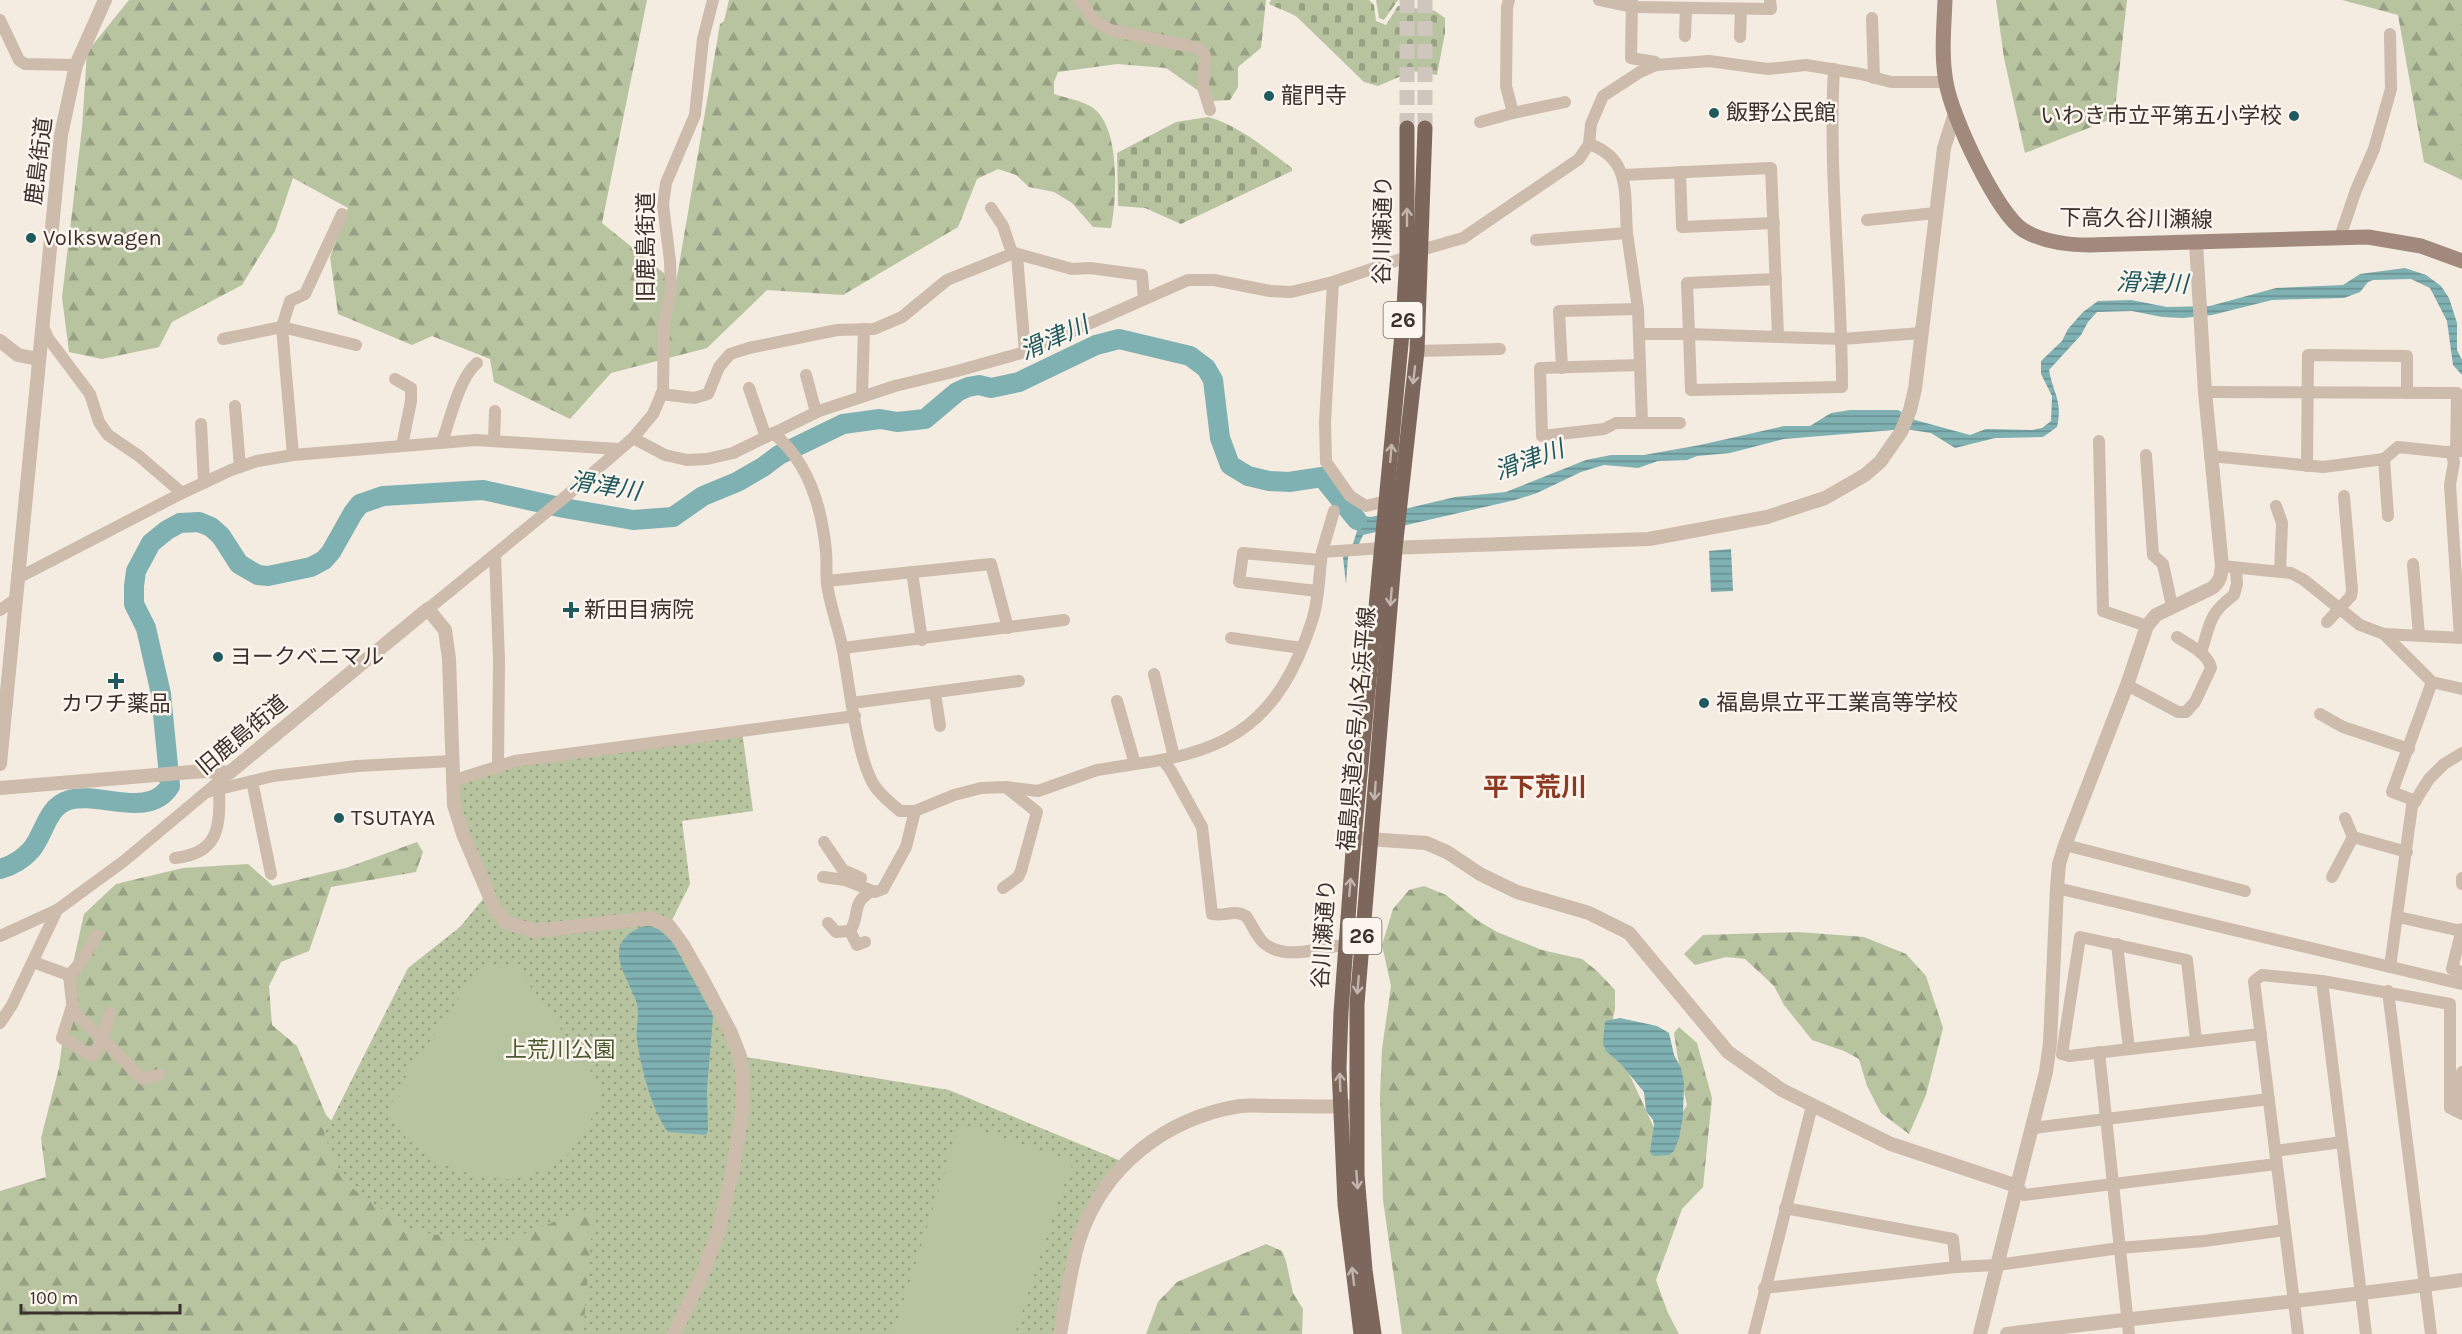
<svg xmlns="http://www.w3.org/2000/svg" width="2462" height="1334" viewBox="0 0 2462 1334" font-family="Karla,'Noto Sans JP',sans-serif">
	<defs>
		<pattern id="forest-firs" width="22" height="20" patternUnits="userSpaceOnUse" patternTransform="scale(1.5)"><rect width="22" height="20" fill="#b8c4a0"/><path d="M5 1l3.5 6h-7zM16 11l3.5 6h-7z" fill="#97a083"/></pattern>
		<pattern id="cemetery-stones" width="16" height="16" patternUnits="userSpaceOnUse" patternTransform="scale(1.5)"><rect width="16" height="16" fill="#b8c4a0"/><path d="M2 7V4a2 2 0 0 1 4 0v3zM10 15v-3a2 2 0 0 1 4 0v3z" fill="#97a083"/></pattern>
		<pattern id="park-dots" width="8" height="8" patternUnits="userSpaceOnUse" patternTransform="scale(1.5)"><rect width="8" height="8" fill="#b8c4a0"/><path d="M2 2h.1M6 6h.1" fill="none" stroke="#97a083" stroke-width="1.8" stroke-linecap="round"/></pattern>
		<pattern id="water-rules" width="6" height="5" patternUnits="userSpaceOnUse" patternTransform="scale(1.5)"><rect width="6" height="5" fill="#7fb0b2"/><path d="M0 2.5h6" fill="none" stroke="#699091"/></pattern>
	</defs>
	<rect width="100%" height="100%" fill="#f4ebe1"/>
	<g fill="url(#forest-firs)">
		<path d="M129,0H647L602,223L676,283L720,24L724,21L729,0H1266L1261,48L1238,67V87L1230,100L1213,101L1166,68L1117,64L1058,72L1054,82V94C1066,98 1079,100 1090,106C1121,123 1117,198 1111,228L1093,227L1072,203L1054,192L1029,187L1016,175L998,169L977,179L958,227L843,295L767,290L707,348L611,373L570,419L494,382L490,359L432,336L412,345L338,314L330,257L348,208L293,178L275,231L242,285L172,322L159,347L102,359L69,352L62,297L82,128L87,52Z"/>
		<path d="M1376,0H1398L1384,20L1379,18Z"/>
		<path d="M1996,0H2127L2114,118L2025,153L2004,58Z"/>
		<path d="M2342,0H2462V180L2424,162L2398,15Z"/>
		<path d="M417,842L423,852L416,872L331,887L309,951L281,962L269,986L272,1025L297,1046L326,1115L368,1160L589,1190L654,1334H0V1191L46,1177L41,1138L59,1068L72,968L84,914L116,884L183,868L248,864L273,886L346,868Z"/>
		<path d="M1424,886L1446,895L1477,920L1497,932L1542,950L1582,959L1597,971L1615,990V1009L1610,1032L1655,1130H1672L1687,1105L1681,1078L1674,1033L1679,1027L1697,1043L1712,1098L1703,1187L1682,1209L1656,1280L1668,1313L1679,1334H1402L1383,1200L1380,1097L1382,1049L1391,986L1382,945L1393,909L1409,890Z"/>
		<path d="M1798,932L1864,937L1906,954L1926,976L1943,1028L1926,1095L1909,1134L1881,1113L1867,1086L1859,1059L1844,1051L1812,1040L1784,1005L1774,986L1745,959L1726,957L1695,965L1684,954L1703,935Z"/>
		<path d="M1266,1244L1282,1251L1286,1261L1293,1293L1303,1309L1302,1334H1146L1158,1302L1177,1282Z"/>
	</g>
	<g fill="url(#cemetery-stones)">
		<path d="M1271,0H1369L1374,5L1376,21L1386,25L1398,6L1435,11L1445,18V33L1437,75L1413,71L1378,86L1364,82L1297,17C1288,11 1278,9 1269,4Z"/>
		<path d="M1208,117C1240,126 1266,149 1292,168V171L1181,224L1145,208L1118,206L1117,153L1176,122Z"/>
	</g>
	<path fill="url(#park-dots)" d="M742,731L753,811L682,821L690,884L669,926L740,1056L949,1090L1126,1163L1092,1210L1060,1334H583L594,1206L498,1244L412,1231L345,1183L324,1135L408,968L460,927L488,893L452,781L498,766Z"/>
	<g fill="#b8c4a0">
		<path d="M480,967L517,968L595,1077L601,1092L599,1107L568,1155L544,1170L504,1180L467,1173L434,1160L407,1139L393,1121L390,1113L394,1094Z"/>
		<path d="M960,1124L1074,1161L1059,1198L1015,1334H893Z"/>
	</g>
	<g fill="url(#water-rules)">
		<path d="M2405,268L2426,275L2441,286L2449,298L2457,323V350L2462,360V375L2453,365L2447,321L2430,288L2411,279L2373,280L2368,282L2360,292L2344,298L2272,300L2212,315L2183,318L2162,317L2132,311L2097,312L2088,322L2081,335L2049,370C2053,393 2063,401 2057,427L2043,437L1995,438L1955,448L1931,433L1905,429L1784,439L1730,453L1697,456L1687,460L1658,461L1638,468L1604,465L1581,472L1537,493L1515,500L1363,535L1358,546L1348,557L1346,584L1343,557L1352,547L1357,531L1337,504L1345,496L1363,516L1371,517L1455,497L1506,492L1586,460L1611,455H1644L1700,445L1784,426H1810L1831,413L1850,410H1898L1915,420L1970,435L1986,429L2032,430L2042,428L2051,421L2052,396L2041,374V361L2062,341L2068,329L2083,312L2098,301L2131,300L2167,307L2210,306L2276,288L2343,285L2360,274Z"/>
		<path d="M1731,549L1733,591L1711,592L1709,551Z"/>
		<path d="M647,926L657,928L672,941L713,1016L707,1089L708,1131L706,1135L668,1132C652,1111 641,1067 637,1041C635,1028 640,1017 637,1004C633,988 618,969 619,952C620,938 634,928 647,926Z"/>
		<path d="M1620,1018L1657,1026L1669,1033L1674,1055L1681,1068L1684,1082L1683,1117L1679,1138L1674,1151L1669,1155L1653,1156L1650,1152L1654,1125L1653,1120L1646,1111L1644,1092L1621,1064L1606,1051L1603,1043L1605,1021Z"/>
	</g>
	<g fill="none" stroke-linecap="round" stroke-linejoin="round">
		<path stroke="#7fb0b2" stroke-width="20" d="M0,869C11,866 23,859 31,850C45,834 46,807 69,800C99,791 149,820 170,786L161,694L146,628L134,604V586L136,571L151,543L167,530L180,523L199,522L211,527L221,536L239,564L258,575L268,576L311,567L324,560L331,552L353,513L360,504L383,496L483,490L564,508L633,520L673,517L703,496L737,482L763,467L779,455L843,424L880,419L897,422L925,419L957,392L968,387L979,385L991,388L1019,382L1096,345L1119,339L1190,356L1206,368L1213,380L1220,438L1230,465L1248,476L1269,481L1289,482L1322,477L1357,520"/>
		<g stroke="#cfc6bd" stroke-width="15" stroke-dasharray="15 8" stroke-linecap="butt">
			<path d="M1407,128V0"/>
			<path d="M1425,128V0"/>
		</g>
		<g stroke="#cdbbac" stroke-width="12">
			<path d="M1079,0L1094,20L1110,30L1198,48L1205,55L1203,87L1210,110"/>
			<path d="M1509,0L1507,7L1506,86L1513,113L1565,102"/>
			<path d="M1599,0L1632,7L1771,9L1770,0"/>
			<path d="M1632,1L1631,58L1655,62L1656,65"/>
			<path d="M1872,18L1874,78"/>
			<path d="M0,20L19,60L25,64L76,65"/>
			<path d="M1685,36L1686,8"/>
			<path d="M1740,37L1741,9"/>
			<path d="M1480,122L1513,113"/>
			<path d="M1680,172L1682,227L1774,223"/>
			<path d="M1623,175L1771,168L1778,336"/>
			<path d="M991,208L1003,226L1011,250L1017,256L1025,352"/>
			<path d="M1867,220L1936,213"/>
			<path d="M1627,233L1638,309L1642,423"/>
			<path d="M2340,237L2356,190L2374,149L2391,89L2390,34"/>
			<path d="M1536,240L1627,233C1624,194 1632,159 1589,144"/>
			<path d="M1776,279L1687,283L1689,334L1842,339L1921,333"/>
			<path d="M1333,282L1325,422L1326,462L1350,496L1366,506L1386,501"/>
			<path d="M42,324L48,338L90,394L99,422L108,435L139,456L182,493"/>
			<path d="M1639,334H1689L1691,390L1842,387C1842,281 1828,175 1834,69"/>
			<path d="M223,339L282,327L356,345"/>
			<path d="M1417,351L1500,349"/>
			<path d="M1640,365L1540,368L1542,436L1604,429L1616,423H1680"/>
			<path d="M1562,368L1559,311L1638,309"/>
			<path d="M806,375L816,412"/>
			<path d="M395,379L411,388V401L402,446"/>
			<path d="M749,388L766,437"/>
			<path d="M2205,392L2457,393L2456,452"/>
			<path d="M661,394L694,398L708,394L719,367L730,354L749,348L837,330L874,329L902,317L947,280L1014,253L1072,269L1090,268L1142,275L1144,299"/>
			<path d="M862,396L864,329"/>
			<path d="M235,406L240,467"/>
			<path d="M201,424L204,483"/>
			<path d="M773,433C809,462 822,508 826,552C827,562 826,573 827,584C830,607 839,628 843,651C849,684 857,758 874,785C880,795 891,803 900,811H915L954,795L981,788L1006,787L1038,791L1097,770L1135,764"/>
			<path d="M633,438L665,455L687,460L707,459L733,453L819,411L895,386L957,371L1025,352L1188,280H1214L1270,291L1291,292L1333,282L1407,257L1421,250L1463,238L1579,159L1589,144L1591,124L1603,96L1640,72L1656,65L1709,61L1768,69L1806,65L1861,74L1891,82H1946"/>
			<path d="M494,441L495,411"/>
			<path d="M2099,441L2103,611L2147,626"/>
			<path d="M442,442C450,420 459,378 477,363"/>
			<path d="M2451,452L2454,462L2450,485L2460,637"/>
			<path d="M293,455L282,327L290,301L305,294L342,214"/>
			<path d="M2146,455L2153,555L2163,564L2172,606"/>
			<path d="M2210,456L2323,467L2384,459L2398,447L2446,452L2462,451"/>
			<path d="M2384,459L2388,516"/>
			<path d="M2307,466L2308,355L2407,356V393"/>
			<path d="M2276,506L2282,523L2280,571"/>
			<path d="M1322,552L1334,511"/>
			<path d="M495,555L499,660L498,766"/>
			<path d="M2413,564L2419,635"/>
			<path d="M2222,566L2291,573L2304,580L2360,625L2384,634L2462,638"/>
			<path d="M912,572L922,640"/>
			<path d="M18,578L182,493L231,470L257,461L293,455L476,440L618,449"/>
			<path d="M827,581L991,564L1008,628"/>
			<path d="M1317,591L1239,582L1243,553L1321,560"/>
			<path d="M428,609L565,497L633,438L653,414L663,391L664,324L671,291L670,261L663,205L666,183L695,115L703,39L713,0"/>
			<path d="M0,610L16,599"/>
			<path d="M2327,622L2351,596L2352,590L2344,496"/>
			<path d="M2384,634L2432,682L2462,689"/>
			<path d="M1231,638L1301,648"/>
			<path d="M843,648L1064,620"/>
			<path d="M2201,653C2210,624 2209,613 2234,595L2237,584L2236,569"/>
			<path d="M1154,674L1174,757"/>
			<path d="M2127,685L2178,712H2186L2195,702L2211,668C2208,653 2189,645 2177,637"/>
			<path d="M935,693L940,726"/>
			<path d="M1117,701L1135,764C1233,752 1279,719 1311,624C1319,602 1319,575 1322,552L1383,548"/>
			<path d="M852,703L1019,681"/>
			<path d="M2320,714L2343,727L2409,749"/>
			<path d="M1163,760L1171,771L1202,827L1212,914C1225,917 1233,909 1246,916C1252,924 1257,938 1265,944C1287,961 1321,947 1345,945"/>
			<path d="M252,781L271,874"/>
			<path d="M452,781L515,761L855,716"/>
			<path d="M207,792L273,776L357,766L452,761"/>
			<path d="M2416,801L2392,792L2432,682"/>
			<path d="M2345,818L2353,837"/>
			<path d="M824,842L843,870L861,878"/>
			<path d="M2065,845L2245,891"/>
			<path d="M175,858C217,854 221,828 219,791"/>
			<path d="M823,877L845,880L875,892L883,889L906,847L915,811"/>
			<path d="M2332,877L2353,837L2407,852"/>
			<path d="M2462,878V884"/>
			<path d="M1003,888L1018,877L1021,871L1037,812L1007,788"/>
			<path d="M2057,888L2462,984"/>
			<path d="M2398,917L2461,931"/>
			<path d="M828,923L836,932L850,931C861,915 850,903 872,891"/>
			<path d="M2462,929L2452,969L2462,972"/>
			<path d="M850,931L857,945L865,942"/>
			<path d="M97,935L81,962L69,975L73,1012L104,1040L140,1077L143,1079L159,1075"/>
			<path d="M0,936L57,910"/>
			<path d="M2117,944L2129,1049"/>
			<path d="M33,962L69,975"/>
			<path d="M2390,967L2412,806L2429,779L2444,764L2462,753"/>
			<path d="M2322,981L2366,1334"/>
			<path d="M2388,991L2431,1334"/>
			<path d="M72,1006L62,1038L92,1056L103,1039L110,1013"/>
			<path d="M0,1023L12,1005L57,910L124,861L229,773"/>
			<path d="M2196,1040L2187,960L2080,937L2062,1054L2069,1056L2261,1034"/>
			<path d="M2099,1052L2129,1334"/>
			<path d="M2456,1111L2462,1072"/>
			<path d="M2033,1128L2269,1099"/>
			<path d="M2275,1151L2342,1142"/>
			<path d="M2017,1186L2024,1195L2276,1164"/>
			<path d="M1785,1208L1953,1239L1956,1267"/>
			<path d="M1764,1288L1956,1267L1997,1265L2120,1248L2204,1241L2285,1230"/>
			<path d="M1754,1334L1812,1106"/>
			<path d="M2298,1334L2254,981L2262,975L2322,981L2450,1004V1108L2462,1114"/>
		</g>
		<g stroke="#cdbbac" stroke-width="14">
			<path d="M0,341L18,355L38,359"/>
			<path d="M1387,548L1649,539L1767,517L1825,498L1865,475L1880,462L1901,432L1910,410L1915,389L1944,148L1955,113"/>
			<path d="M0,764L61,135L76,65L105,0"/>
			<path d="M0,788L204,771L229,773L428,609L445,630L449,659L454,805L463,834L494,907L507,923L534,931L650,918L669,926L683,945L704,982L731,1033L740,1056L743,1079L742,1113L732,1173L718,1233L701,1278L674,1334"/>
			<path d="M1354,838L1426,843L1447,852L1480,874L1517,892L1589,913L1629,933L1728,1052L1782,1090L1891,1144L2017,1186L1980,1334"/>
			<path d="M2017,1186L2046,1072L2050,1043L2057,888L2059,864L2065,845L2127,685L2147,626L2156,615L2212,588C2220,582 2221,576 2222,566L2205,392L2196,243"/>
			<path d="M1060,1334C1066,1303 1070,1270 1079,1240C1103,1166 1166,1118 1240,1106C1252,1105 1265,1106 1277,1106C1303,1106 1329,1107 1355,1106"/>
			<path d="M2007,1334C2158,1314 2311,1302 2462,1280"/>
		</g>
		<path stroke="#a18a7d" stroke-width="15" d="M1945,0C1944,27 1941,55 1946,82C1951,115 1996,212 2023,230C2043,242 2066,245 2089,245L2368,237L2421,246L2462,261"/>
		<g stroke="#7d675c" stroke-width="15">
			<path d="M1361,1334L1345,1204L1339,1068L1341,1012L1354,838L1403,323L1407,257V128"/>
			<path d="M1374,1334L1365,1270L1357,1175V1004L1395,549L1417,351L1425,128"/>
		</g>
	</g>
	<defs><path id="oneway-shaft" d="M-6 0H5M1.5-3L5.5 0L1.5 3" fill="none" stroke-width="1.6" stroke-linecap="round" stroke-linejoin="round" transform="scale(1.5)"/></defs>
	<g stroke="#c2b5ac">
		<use href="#oneway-shaft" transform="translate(1407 217) rotate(-90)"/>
		<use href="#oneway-shaft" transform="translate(1414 375) rotate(97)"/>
		<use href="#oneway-shaft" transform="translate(1391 453) rotate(-85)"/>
		<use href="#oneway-shaft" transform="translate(1391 597) rotate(95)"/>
		<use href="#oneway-shaft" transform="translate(1375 791) rotate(94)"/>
		<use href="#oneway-shaft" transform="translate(1350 887) rotate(-85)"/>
		<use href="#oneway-shaft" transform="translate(1358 985) rotate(95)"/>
		<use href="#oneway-shaft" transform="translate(1340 1082) rotate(-92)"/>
		<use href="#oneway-shaft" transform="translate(1357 1180) rotate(86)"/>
		<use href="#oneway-shaft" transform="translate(1353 1276) rotate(-97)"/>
	</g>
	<g fill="#1f5a5e" stroke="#fbf5ee" stroke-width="2">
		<circle cx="1269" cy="96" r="6"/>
		<circle cx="1714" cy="113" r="6"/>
		<circle cx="2294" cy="116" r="6"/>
		<circle cx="31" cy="238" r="6"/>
		<path d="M568 601h6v6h6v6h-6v6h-6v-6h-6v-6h6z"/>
		<circle cx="218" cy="657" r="6"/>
		<path d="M113 672h6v6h6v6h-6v6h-6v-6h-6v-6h6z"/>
		<circle cx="1704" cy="703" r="6"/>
		<circle cx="339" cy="818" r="6"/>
	</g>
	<g text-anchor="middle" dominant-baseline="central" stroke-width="5" stroke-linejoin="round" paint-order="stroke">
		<g fill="#fbf5ee" stroke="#756b66" stroke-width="1.5">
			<rect x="1383.5" y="302" width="39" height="36" rx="4.5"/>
			<rect x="1342.5" y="918" width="39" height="36" rx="4.5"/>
		</g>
		<g font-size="21" font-weight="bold" fill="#3b302b">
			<text x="1403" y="320">26</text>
			<text x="1362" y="936">26</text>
		</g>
		<g font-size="22" fill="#3b302b" stroke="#fbf5ee" text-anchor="start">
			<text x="1281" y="96">龍門寺</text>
			<text x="1726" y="113">飯野公民館</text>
			<text x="2282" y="116" text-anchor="end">いわき市立平第五小学校</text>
			<text x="43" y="238">Volkswagen</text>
			<text x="584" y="610">新田目病院</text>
			<text x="230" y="657">ヨークベニマル</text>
			<text x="1716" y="703">福島県立平工業高等学校</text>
			<text x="116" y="704" text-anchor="middle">カワチ薬品</text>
			<text x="351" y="818">TSUTAYA</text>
		</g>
		<g font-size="22" fill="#3b302b" stroke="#fbf5ee">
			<text transform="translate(39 161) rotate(-83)">鹿島街道</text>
			<text transform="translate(2136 219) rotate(1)">下高久谷川瀬線</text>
			<text transform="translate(1383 230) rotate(-89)">谷川瀬通り</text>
			<text transform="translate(646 247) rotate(-90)">旧鹿島街道</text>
			<text transform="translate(1357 729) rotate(-85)">福島県道26号小名浜平線</text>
			<text transform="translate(242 735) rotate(-40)">旧鹿島街道</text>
			<text transform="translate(1324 934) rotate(-86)">谷川瀬通り</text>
		</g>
		<g font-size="22" fill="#4a5a2e" stroke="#fbf5ee">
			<text x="560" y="1050">上荒川公園</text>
		</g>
		<g font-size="24" font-style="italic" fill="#1f5a5e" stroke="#fbf5ee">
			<text transform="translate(2152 283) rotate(2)">滑津川</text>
			<text transform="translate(1054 338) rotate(-24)">滑津川</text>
			<text transform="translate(1529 460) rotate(-20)">滑津川</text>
			<text transform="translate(605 486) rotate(9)">滑津川</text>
		</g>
		<g font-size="26" font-weight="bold" fill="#8c3b22" stroke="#fbf5ee">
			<text x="1535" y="787">平下荒川</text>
		</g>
	</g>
	<path d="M21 1304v9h159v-9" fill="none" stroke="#3b302b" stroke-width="3"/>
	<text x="30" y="1304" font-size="18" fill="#3b302b" stroke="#fbf5ee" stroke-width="4.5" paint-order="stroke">100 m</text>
</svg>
